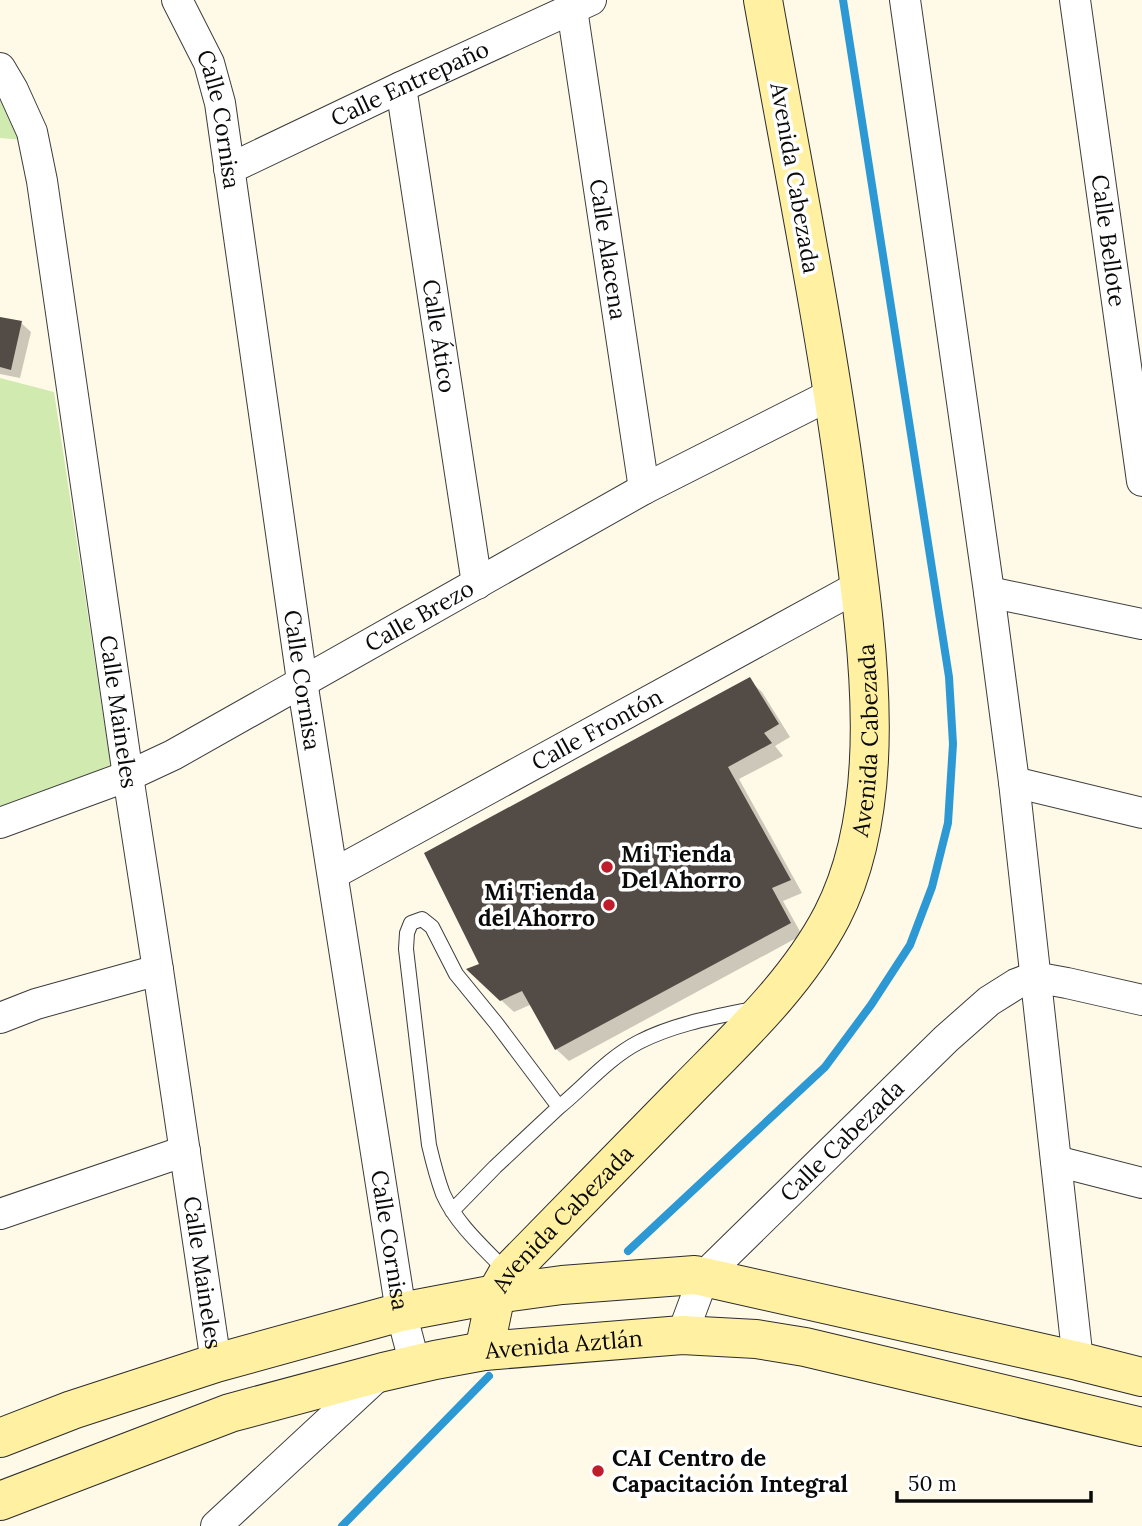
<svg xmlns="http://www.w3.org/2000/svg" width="1142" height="1526" font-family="Lora,serif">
  <rect width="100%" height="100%" fill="#fff9e7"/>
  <path fill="#d1eab0" d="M0 100 24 140 0 138Z
    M0 378 54 392 111 767 0 808Z"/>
  <path fill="#0003" d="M0 318 21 323 31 332 20 378 0 374Z
    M749 680 762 692 790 737 775 746 783 756 739 779 802 893 783 901 802 935 569 1061 556 1049 532 1004 514 1012 480 981 481 964Z"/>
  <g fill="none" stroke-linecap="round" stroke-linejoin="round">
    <path stroke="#2d99d4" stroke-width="8" d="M628 1251 825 1067 871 1005 910 945 932 887 948 823 953 744 949 677 843 0
      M342 1526 489 1376"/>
  </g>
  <path fill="#534b46" d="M0 317 22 321 11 370 0 367Z
    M750 677 779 724 764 733 772 743 728 767 791 880 772 888 791 923 555 1050 522 991 500 1001 466 969 479 964 424 853Z"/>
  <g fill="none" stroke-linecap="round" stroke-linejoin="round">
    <defs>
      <path id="lane" d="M452 1211 495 1167 559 1107
        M507 1272C484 1248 457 1225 443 1194 437 1178 433 1162 429 1145L406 949 407 933 411 923 422 919 432 927 456 974 496 1023 559 1107C585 1086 608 1058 639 1042 674 1024 714 1017 753 1009"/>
      <g id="street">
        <path id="s1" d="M177 0 209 63 220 103 302 681 401 1312 415 1365"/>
        <path d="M905 0 989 592 1014 782 1078 1361"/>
        <path id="s2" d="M1075 0 1142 481"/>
        <path id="s3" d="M572 9 644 489"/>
        <path id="s4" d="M0 68 13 90 32 132 42 181 128 776 158 970 216 1363"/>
        <path id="s5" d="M401 87 477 584"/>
        <path id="s6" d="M229 169 401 87 591 0"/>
        <path d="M989 592 1142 624"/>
        <path d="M1014 782 1142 813"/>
        <path id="s7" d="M0 823 128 776 173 755 644 489 834 393"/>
        <path id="s8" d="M333 874 859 586"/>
        <path d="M0 1018 36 1004 158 970"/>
        <path d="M1056 1161 1142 1183"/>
        <path d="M0 1214 185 1151"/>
        <path id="s9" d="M682 1335 704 1276 946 1039 989 1001 1016 984 1034 977 1067 983 1142 1000"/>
        <path d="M216 1526 382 1372"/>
      </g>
      <g id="secondary">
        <path id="s10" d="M484 1351 496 1294 508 1273C568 1212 627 1151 687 1090 739 1037 797 983 832 916 895 794 864 621 847 490 825 326 792 163 763 0"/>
        <path d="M0 1438 72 1410 216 1363 401 1312 496 1294 562 1285 695 1275 1078 1361 1142 1377"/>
        <path id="s11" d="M0 1501 230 1413 383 1372 435 1360 484 1351 682 1335 756 1339 805 1347 1142 1427"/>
      </g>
    </defs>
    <use href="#lane" stroke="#3d3d3d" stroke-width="16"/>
    <use href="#street" stroke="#3d3d3d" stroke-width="32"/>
    <use href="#secondary" stroke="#2c2c2c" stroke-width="40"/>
    <use href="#lane" stroke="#fff" stroke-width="14"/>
    <use href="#street" stroke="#fff" stroke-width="30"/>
    <use href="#secondary" stroke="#fff0a2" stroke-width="38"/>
  </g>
  <g fill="#c01d2c" stroke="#fff" stroke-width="2.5">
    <circle cx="607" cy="867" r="7"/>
    <circle cx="609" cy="905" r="7"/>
    <circle cx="598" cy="1471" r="7"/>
  </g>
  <g text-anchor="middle" stroke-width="7" stroke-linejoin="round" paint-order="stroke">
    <g font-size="23" fill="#0a0a0a" stroke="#fff">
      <text dy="8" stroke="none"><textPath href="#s6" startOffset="200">Calle Entrepaño</textPath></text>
      <text dy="8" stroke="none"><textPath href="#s1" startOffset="128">Calle Cornisa</textPath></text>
      <text transform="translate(795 178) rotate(80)" y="8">Avenida Cabezada</text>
      <text dy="8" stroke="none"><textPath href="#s2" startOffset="243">Calle Bellote</textPath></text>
      <text dy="8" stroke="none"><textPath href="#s3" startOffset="243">Calle Alacena</textPath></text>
      <text dy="8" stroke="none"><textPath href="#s5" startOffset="252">Calle Ático</textPath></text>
      <text dy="8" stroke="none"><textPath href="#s7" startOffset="469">Calle Brezo</textPath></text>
      <text dy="8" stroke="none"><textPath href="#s1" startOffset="695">Calle Cornisa</textPath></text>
      <text dy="8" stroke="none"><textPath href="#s4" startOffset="658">Calle Maineles</textPath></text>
      <text dy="8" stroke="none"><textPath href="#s8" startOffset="301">Calle Frontón</textPath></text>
      <text dy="8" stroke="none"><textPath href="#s10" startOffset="747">Avenida Cabezada</textPath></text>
      <text dy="8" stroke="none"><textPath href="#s9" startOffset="256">Calle Cabezada</textPath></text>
      <text dy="8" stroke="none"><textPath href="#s10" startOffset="159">Avenida Cabezada</textPath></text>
      <text dy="8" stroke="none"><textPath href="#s1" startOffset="1262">Calle Cornisa</textPath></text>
      <text dy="8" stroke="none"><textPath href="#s4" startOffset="1225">Calle Maineles</textPath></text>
      <text dy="8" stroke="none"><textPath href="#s11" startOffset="588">Avenida Aztlán</textPath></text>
    </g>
    <g font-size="23" font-weight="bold" fill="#0a0a0a" stroke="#fff" text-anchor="start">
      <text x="621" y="862">Mi Tienda<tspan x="621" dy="26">Del Ahorro</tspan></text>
      <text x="595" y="900" text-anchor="end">Mi Tienda<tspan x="595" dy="26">del Ahorro</tspan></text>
      <text x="612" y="1466">CAI Centro de<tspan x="612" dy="26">Capacitación Integral</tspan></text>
    </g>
  </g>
  <path d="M897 1491v10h194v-10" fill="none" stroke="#0a0a0a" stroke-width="3.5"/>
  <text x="908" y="1491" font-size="21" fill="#0a0a0a" stroke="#ffffff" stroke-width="5" paint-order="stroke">50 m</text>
</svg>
